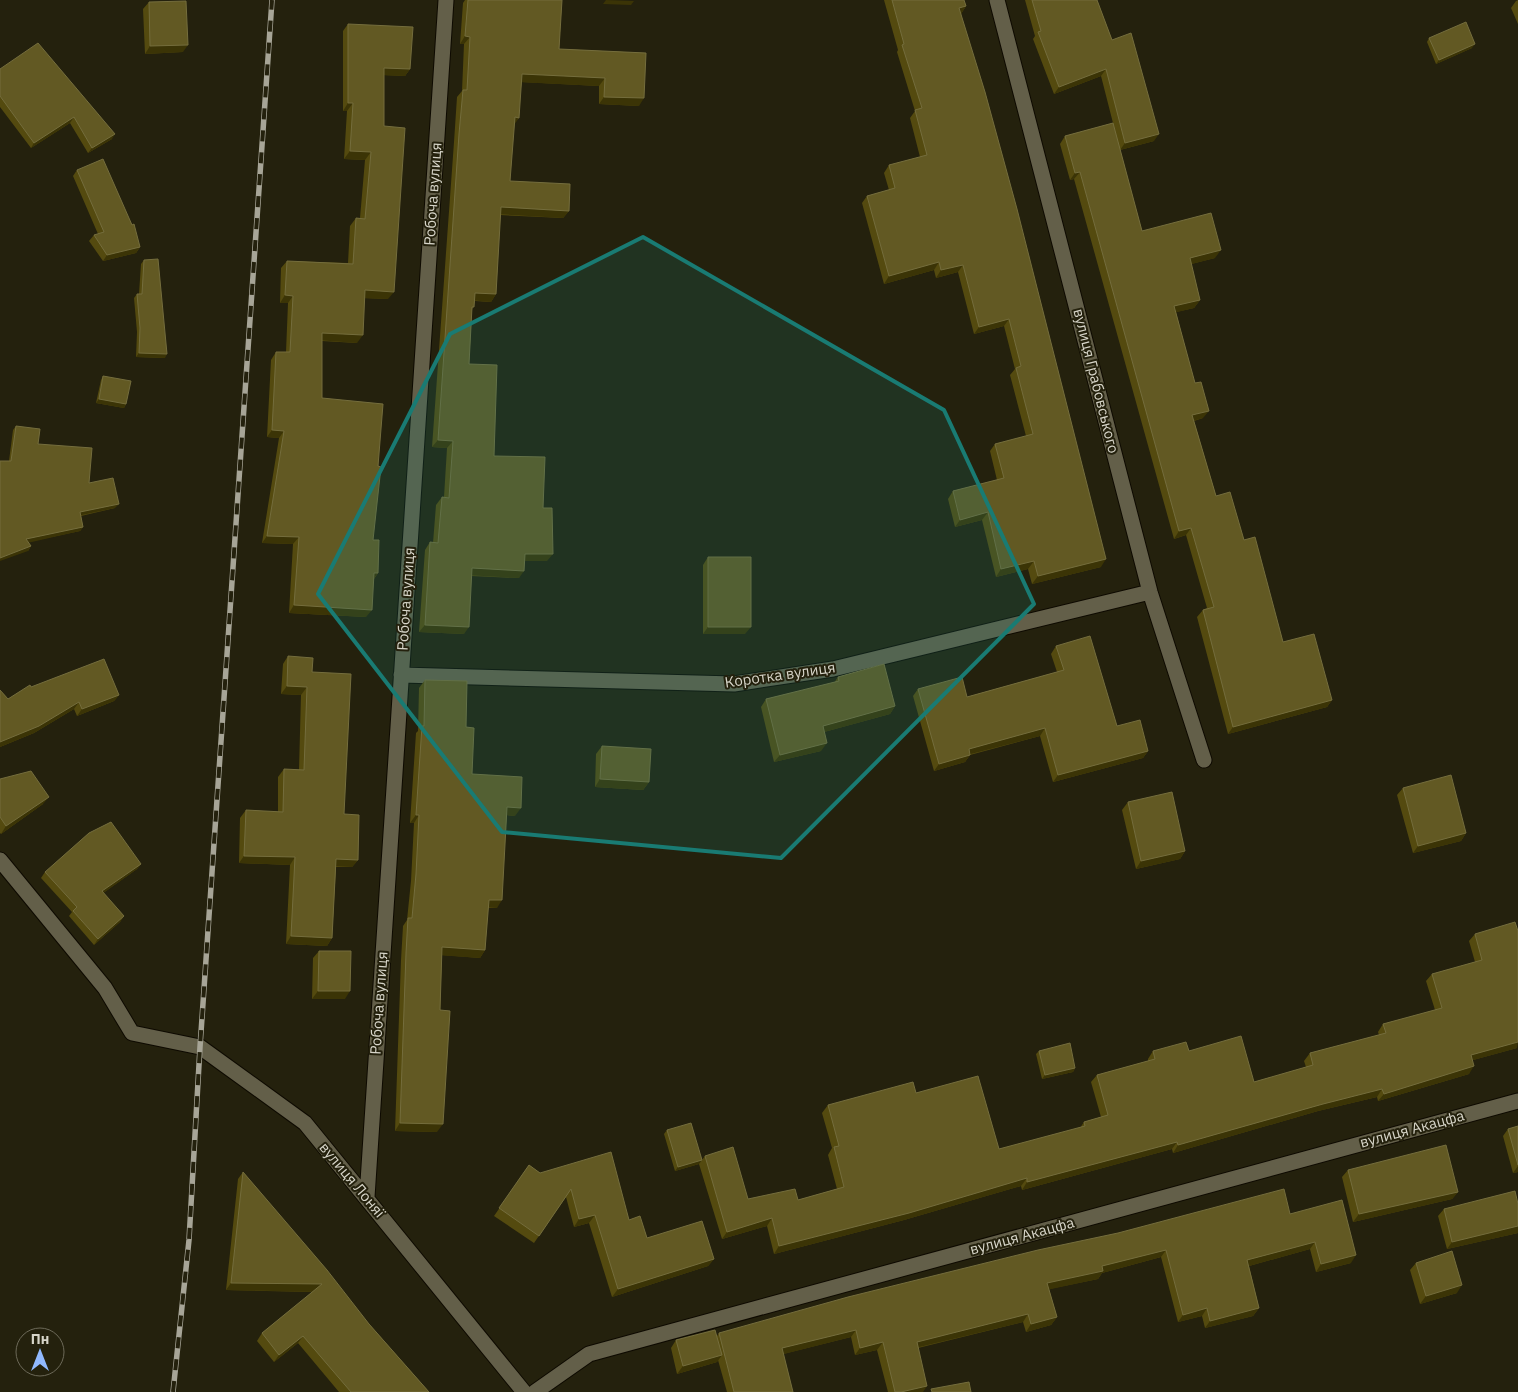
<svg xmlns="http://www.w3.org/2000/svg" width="1518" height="1392" font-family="'IBM Plex Sans',sans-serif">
  <rect width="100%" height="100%" fill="#24210d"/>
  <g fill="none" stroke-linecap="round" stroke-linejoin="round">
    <defs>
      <path id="minor" d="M997 0 1150 592 1204 760
        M401 675 734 684 833 669 1150 592
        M0 860 105 988 132 1033 200 1047 305 1123 524 1392
        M367 1197 446 0
        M535 1392 589 1354 1518 1101"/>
    </defs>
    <use href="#minor" stroke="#0e0a00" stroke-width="17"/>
    <use href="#minor" stroke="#635f49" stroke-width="15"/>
    <defs>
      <path id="rail" d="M173 1392 189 1240 200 1047 272 0"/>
    </defs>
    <use href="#rail" stroke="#a7a597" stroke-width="5.5"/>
    <use href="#rail" stroke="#24210d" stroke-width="4" stroke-dasharray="11" stroke-linecap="butt"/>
  </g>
  <path fill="#544a0f" d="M465 0H562L559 49 646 53 639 106 599 104V86L522 82 514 125 510 181 569 211 563 218 500 215 496 294 491 302 475 301 472 310 469 364 494 456 543 508 547 561H524L519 578 471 576 464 634 419 632 425 550 430 542 433 543 436 505 442 497H444L447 448 432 447 454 142 457 97 462 91 464 44H460L463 3Z
    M884 0H964L966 6 961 14 1101 567 1032 584 1028 569 996 577 982 520 955 527 948 499 953 491 997 480 990 451 995 444 1026 436 1010 375 1015 369 1004 326 974 334 958 272 936 278 934 270 884 284 862 203 867 196 889 190 884 173 889 165 920 157 910 118 915 111 897 52 898 50Z
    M1025 0H1097L1112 40 1154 141 1120 150 1142 231 1215 258 1191 264 1200 300 1194 308 1176 312 1203 418 1194 421 1216 496 1244 540 1283 642 1332 700 1327 707 1228 734 1197 617 1203 610 1207 608 1186 535 1174 539 1074 179 1070 180 1060 144 1065 136 1113 123 1101 76 1054 94 1033 39 1035 36Z
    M1518 0V24L1511 8 1516 1Z
    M149 2 183 52 145 54 143 9Z
    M348 24 410 69 405 76 384 75V126L388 299 364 298 357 343 322 341V398L373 540 378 573 374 579 366 617 289 613 293 544 262 543 279 438 267 437 271 360 276 352H286L288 303H280L281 268 287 261 348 263 350 226 356 218H360L365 160 344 159 347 111H343V31Z
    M1429 38 1472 48 1436 64 1427 42Z
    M0 69 112 139 88 153 70 123 31 148 0 107Z
    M77 170 140 247 136 253 103 261 89 241 94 235 98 234 73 176Z
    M144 260 165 358 136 357 137 332 134 298 137 294H139L141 264Z
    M103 376 126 404 124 408 96 403 101 380Z
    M16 426 38 444 89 483 115 508 81 516 83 527 80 531 28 542 31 546 28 551 9 461 13 430Z
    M708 557 745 634H703V565Z
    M1056 646 1117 726 1148 751 1143 758 1053 782 1040 736 970 755 965 762 934 771 913 696 918 689 967 697 1057 672 1051 654Z
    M288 656 312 672 344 814 358 860 352 867H336L332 938 327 946 286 944 290 865 239 863 240 818 246 810 278 812V777L284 769 299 770 301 695 281 694 283 664Z
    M838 677 895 706 890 714 824 732 821 751 774 762 761 707 766 699 834 683Z
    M425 680 466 727 472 774 515 816 507 815 497 908H488L485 950 480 958 442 955 440 1010 437 1132 395 1131 401 960 403 926 407 920 411 881 414 823H410L416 733 418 731 419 688Z
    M31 687 119 695 114 701 77 716 74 709 34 733 0 747V690L8 699Z
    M602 746 649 782 643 790 595 787 596 754Z
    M0 779 43 804 1 834 0 833Z
    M1403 788 1466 833 1461 841 1413 853 1397 795Z
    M1128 802 1185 851 1180 859 1136 869 1122 810Z
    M141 864 137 869 103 893 124 916 120 922 94 945 69 916 72 912 41 878 45 872Z
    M1475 934 1517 1048 1473 1060 1469 1074 1378 1101 1377 1097 1318 1111 1173 1153 1172 1149 1022 1190 1021 1186 904 1220 774 1254 767 1226 722 1239 699 1164 675 1171 664 1134 667 1130 702 1160 705 1156 748 1199 798 1200 837 1189 828 1155 832 1148 822 1113 828 1105 916 1093 999 1149 1080 1128 1084 1122 1101 1117 1091 1082 1097 1075 1148 1061V1059L1153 1051H1189L1254 1082 1306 1067 1304 1061 1310 1053 1379 1035 1378 1032 1383 1024 1435 1010 1426 981 1432 974 1475 962 1469 941Z
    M319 951 345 999H312L313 958Z
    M1039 1051 1075 1068 1073 1072 1042 1079 1036 1054Z
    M1518 1126V1172L1513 1173 1503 1136 1508 1129Z
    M529 1165 540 1173 629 1220 647 1238 714 1259 708 1266 612 1297 589 1223 574 1227 566 1197 534 1243 494 1216Z
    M1348 1170 1458 1192 1452 1199 1353 1222 1342 1177Z
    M243 1172 369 1324 429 1392H339L298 1343 274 1362 257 1341 262 1333 313 1292 226 1290 238 1179Z
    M1444 1209 1518 1233 1447 1249 1438 1216Z
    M1290 1214 1351 1263 1316 1272 1310 1249 1249 1266 1259 1308 1253 1316 1205 1328 1202 1316 1178 1322 1161 1257 1102 1273 1098 1279 1049 1289 1057 1317 1051 1325 1026 1332 1023 1322 918 1348 923 1392H888L877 1350 855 1355 851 1337 783 1354 793 1392H727L718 1360 717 1362 677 1374 671 1348 676 1340 717 1336 719 1333Z
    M1416 1263 1457 1293 1420 1304 1410 1270Z"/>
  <path fill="#3b3406" d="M606 0 634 1 631 5 603 4Z
    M966 6 961 14 959 8Z
    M465 36 470 37 464 44H460Z
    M1475 44 1472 48 1436 64 1439 60Z
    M188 45 183 52 145 54 150 46Z
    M384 68 410 69 405 76 379 75Z
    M1106 69 1101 76 1054 94 1059 87Z
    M522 74 605 78 599 86 517 82Z
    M604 97 644 98 639 106 599 104Z
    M348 103H353L347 111H343Z
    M74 117 70 123 31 148 34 143Z
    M515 117 519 118 514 125Z
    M115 134 112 139 88 153 92 148Z
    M1159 134 1154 141 1120 150 1125 143Z
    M350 151 371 152 365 160 344 159Z
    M1080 172 1074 179 1070 180 1075 173Z
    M501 207 569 211 563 218 496 214Z
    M140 247 136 253 103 261 107 255Z
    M1221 250 1215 258 1184 266 1190 258Z
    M939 262 934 270 884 284 889 276Z
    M963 265 958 272 936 278 941 270Z
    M365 290 394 292 388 299 360 298Z
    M475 293 496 294 491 302 470 300Z
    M285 295 293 296 288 303H280Z
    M1200 300 1194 308 1169 314 1174 306Z
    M1009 319 1004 326 974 334 979 327Z
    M322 333 363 335 357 343 317 340Z
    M139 353 167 354 165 358 136 357Z
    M99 399 126 404 124 408 96 403Z
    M1209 411 1203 418 1186 423 1192 415Z
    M272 430 284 431 279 438 267 437Z
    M438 440 453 441 447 448 432 447Z
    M119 504 115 508 77 516 80 512Z
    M988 512 982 520 955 527 960 520Z
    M83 527 80 531 23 544 26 539Z
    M1191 528 1186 535 1174 539 1179 531Z
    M267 536 299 537 293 544 262 543Z
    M31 546 28 551 0 561V558Z
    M525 554H553L547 561H520Z
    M1106 559 1101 567 1032 584 1038 576Z
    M1034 561 1028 569 996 577 1001 569Z
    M472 568 524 571 519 578 466 575Z
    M374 573H378L373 580Z
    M294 605 372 610 366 617 289 613Z
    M425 625 469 627 464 634 419 632Z
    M708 627H751L745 634H703Z
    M287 686 307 687 301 695 281 694Z
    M119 695 114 701 77 716 82 709Z
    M1332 700 1327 707 1228 734 1233 727Z
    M79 702 74 709 34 733 0 747V742Z
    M895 706 890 714 817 734 823 726Z
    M1045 728 1040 736 963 756 969 749Z
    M827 743 821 751 774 762 780 755Z
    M1148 751 1143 758 1053 782 1058 775Z
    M970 755 965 762 934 771 939 764Z
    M600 779 649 782 643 790 595 787Z
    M49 797 43 804 1 834 6 826Z
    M507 807 521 808 515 816 502 815Z
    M416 815H419L414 823H410Z
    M1466 833 1461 841 1413 853 1418 846Z
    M1185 851 1180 859 1136 869 1141 861Z
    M244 856 295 857 290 865 239 863Z
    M336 859 358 860 352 867 331 866Z
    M141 864 137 869 98 897 102 891Z
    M489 900H502L497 908 483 907Z
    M124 916 120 922 94 945 98 939Z
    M291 936 332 938 327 946 286 944Z
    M442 947 485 950 480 958 437 955Z
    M318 991H350L345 999H312Z
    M1518 1042 1517 1048 1466 1062 1471 1055Z
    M1474 1066 1469 1074 1378 1101 1384 1094Z
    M1075 1068 1073 1072 1042 1079 1045 1075Z
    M1382 1089 1377 1097 1318 1111 1173 1153 1178 1145 1323 1104Z
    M400 1123 443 1124 437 1132 395 1131Z
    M1177 1142 1172 1149 1022 1190 1027 1182Z
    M702 1160 699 1164 675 1171 678 1167Z
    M1518 1166V1172L1513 1173Z
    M1027 1178 1021 1186 904 1220 774 1254 779 1246Z
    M1458 1192 1452 1199 1353 1222 1359 1214Z
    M595 1215 589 1223 574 1227 579 1219Z
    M772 1218 767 1226 722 1239 727 1232Z
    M1518 1226V1233L1447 1249 1452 1242Z
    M1315 1242 1310 1249 1242 1268 1247 1260Z
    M1166 1250 1161 1257 1102 1273 1098 1279 1042 1291 1047 1283 1102 1266Z
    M1356 1255 1351 1263 1316 1272 1321 1264Z
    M714 1259 708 1266 612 1297 618 1289Z
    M231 1283 322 1284 317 1292 226 1290Z
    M1462 1285 1457 1293 1420 1304 1426 1296Z
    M1207 1308 1202 1316 1178 1322 1183 1315Z
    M1259 1308 1253 1316 1205 1328 1210 1321Z
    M1028 1314 1023 1322 911 1349 917 1342Z
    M1057 1317 1051 1325 1026 1332 1031 1324Z
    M856 1330 851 1337 776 1356 782 1348Z
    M303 1336 298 1343 274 1362 279 1355Z
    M883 1342 877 1350 855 1355 860 1348Z
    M722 1355 717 1362 677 1374 683 1366Z
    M927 1386 923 1392H901Z"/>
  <path fill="#625923" stroke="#746d3d" d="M468 0H562L559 49 646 53 644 98 604 97 605 78 522 74 519 118 515 117 510 181 570 184 569 211 501 207 496 294 475 293 474 307H472L469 364 497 365 494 456 545 457 543 508H552L553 554H525L524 571 472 568 469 627 425 625 430 542 438 543 442 497 449 498 453 441 438 440 459 134 463 90H467L470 37 465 36Z
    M892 0H964L966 6 959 8 985 92 1017 209 1106 559 1038 576 1034 561 1001 569 988 512 960 520 953 491 1004 478 995 444 1033 434 1016 368 1021 366 1009 319 979 327 963 265 941 270 939 262 889 276 867 196 895 188 889 165 927 155 915 110 922 108 902 45 904 44Z
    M1032 0H1097L1112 40 1131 33 1159 134 1125 143 1106 69 1059 87 1038 32 1041 31Z
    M186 1 188 45 150 46 149 2Z
    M1466 22 1475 44 1439 60 1429 38Z
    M348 24 413 27 410 69 384 68V126L405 128 394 292 365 290 363 335 322 333V398L383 404 378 466 381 467 373 540H379L378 573H374L372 610 294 605 299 537 267 536 284 431 272 430 276 352H290L293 296 285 295 287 261 353 264 356 218 365 219 371 152 350 151 353 103H348Z
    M38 43 115 134 92 148 74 117 34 143 0 96V69Z
    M1113 123 1142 231 1211 213 1221 250 1190 258 1200 300 1174 306 1195 383 1201 382 1209 411 1192 415 1216 496 1230 492 1244 540 1255 537 1283 642 1314 634 1332 700 1233 727 1203 610 1214 607 1191 528 1179 531 1080 172 1075 173 1065 136Z
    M103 159 132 225 134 224 140 247 107 255 94 235 104 232 77 170Z
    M158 259 167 354 139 353 140 328 137 294H142L144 260Z
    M103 376 131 381 126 404 99 399Z
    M16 426 40 429 38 444 92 448 89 483 113 478 119 504 80 512 83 527 26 539 31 546 0 558V461H11Z
    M708 557H751V627H708Z
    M1090 636 1117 726 1140 720 1148 751 1058 775 1045 728 969 749 970 755 939 764 918 689 962 677 967 697 1064 670 1056 646Z
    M288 656 313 658 312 672 351 674 344 814 359 815 358 860 336 859 332 938 291 936 295 857 244 856 246 810 283 812 284 769 304 770 307 687 287 686Z
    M104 659 119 695 82 709 79 702 39 726 0 742V690L8 699 30 685 31 687Z
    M884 664 895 706 823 726 827 743 780 755 766 699 839 681 838 677Z
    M425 680 467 681 466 727 474 728 472 774 522 777 521 808 507 807 502 900H489L485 950 442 947 440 1010 450 1011 443 1124 400 1123 406 953 408 918H412L416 874 419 815H416L422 726H424Z
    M602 746 651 749 649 782 600 779Z
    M31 771 49 797 6 826 0 817V779Z
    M1451 775 1466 833 1418 846 1403 788Z
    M1172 792 1185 851 1141 861 1128 802Z
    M111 822 141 864 102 891 124 916 98 939 73 911 77 907 45 872 89 833Z
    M1515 922 1518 931V1042L1471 1055 1474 1066 1384 1094 1382 1089 1323 1104 1178 1145 1177 1142 1027 1182V1178L909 1213 779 1246 772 1218 727 1232 705 1156 733 1147 748 1199 795 1189 798 1200 844 1187 834 1147 839 1146 828 1105 913 1082 916 1093 978 1076 999 1149 1085 1126 1084 1122 1108 1115 1097 1075 1155 1059 1153 1051 1186 1042 1189 1051 1241 1036 1254 1082 1313 1065 1310 1053 1386 1033 1383 1024 1442 1008 1432 974 1482 960 1475 934Z
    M319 951H351L350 991H318Z
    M1070 1043 1075 1068 1045 1075 1039 1051Z
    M691 1123 702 1160 678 1167 667 1130Z
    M1518 1126V1165L1508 1129Z
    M1446 1145 1458 1192 1359 1214 1348 1170Z
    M611 1152 629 1220 640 1216 647 1238 702 1221 714 1259 618 1289 595 1215 579 1219 571 1189 539 1236 499 1208 529 1165 540 1173Z
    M243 1172 327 1270 369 1324 429 1392H351L303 1336 279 1355 262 1333 322 1284 231 1283Z
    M1284 1189 1290 1214 1342 1200 1356 1255 1321 1264 1315 1242 1247 1260 1259 1308 1210 1321 1207 1308 1183 1315 1166 1250 1102 1266 1103 1271 1047 1283 1057 1317 1031 1324 1028 1314 917 1342 927 1386 901 1392H895L883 1342 860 1348 856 1330 782 1348 793 1392H734L719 1333 848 1297 1038 1250 1118 1233Z
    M1515 1191 1518 1204V1226L1452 1242 1444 1209Z
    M1452 1251 1462 1285 1426 1296 1416 1263Z
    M715 1330 722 1355 683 1366 676 1340Z
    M969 1382 971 1392H932L931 1389Z"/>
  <path fill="#197b73" fill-opacity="0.2" stroke="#197b73" stroke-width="4" stroke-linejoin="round" d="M643 237 944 410 1034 604 781 858 502 832 318 594 450 334Z"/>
  <g text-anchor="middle" stroke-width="4" stroke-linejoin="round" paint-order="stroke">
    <g font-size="15" fill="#d7d5c9" stroke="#24210d">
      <text transform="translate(433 194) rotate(-86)" y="5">Робоча вулиця</text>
      <text transform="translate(1096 381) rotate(76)" y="5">вулиця Грабовського</text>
      <text transform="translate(406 599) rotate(-86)" y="5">Робоча вулиця</text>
      <text transform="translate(780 675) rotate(-8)" y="5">Коротка вулиця</text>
      <text transform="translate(379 1003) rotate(-86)" y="5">Робоча вулиця</text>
      <text transform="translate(1412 1129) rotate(-15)" y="5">вулиця Акацфа</text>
      <text transform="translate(352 1180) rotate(50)" y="5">вулиця Лоняї</text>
      <text transform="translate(1022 1236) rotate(-15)" y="5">вулиця Акацфа</text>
    </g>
  </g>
  <g transform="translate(40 1352)"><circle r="24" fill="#24210d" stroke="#6c6958"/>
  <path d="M0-4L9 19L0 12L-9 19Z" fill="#90b8fd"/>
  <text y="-8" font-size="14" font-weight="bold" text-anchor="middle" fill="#d7d5c9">Пн</text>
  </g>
</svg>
